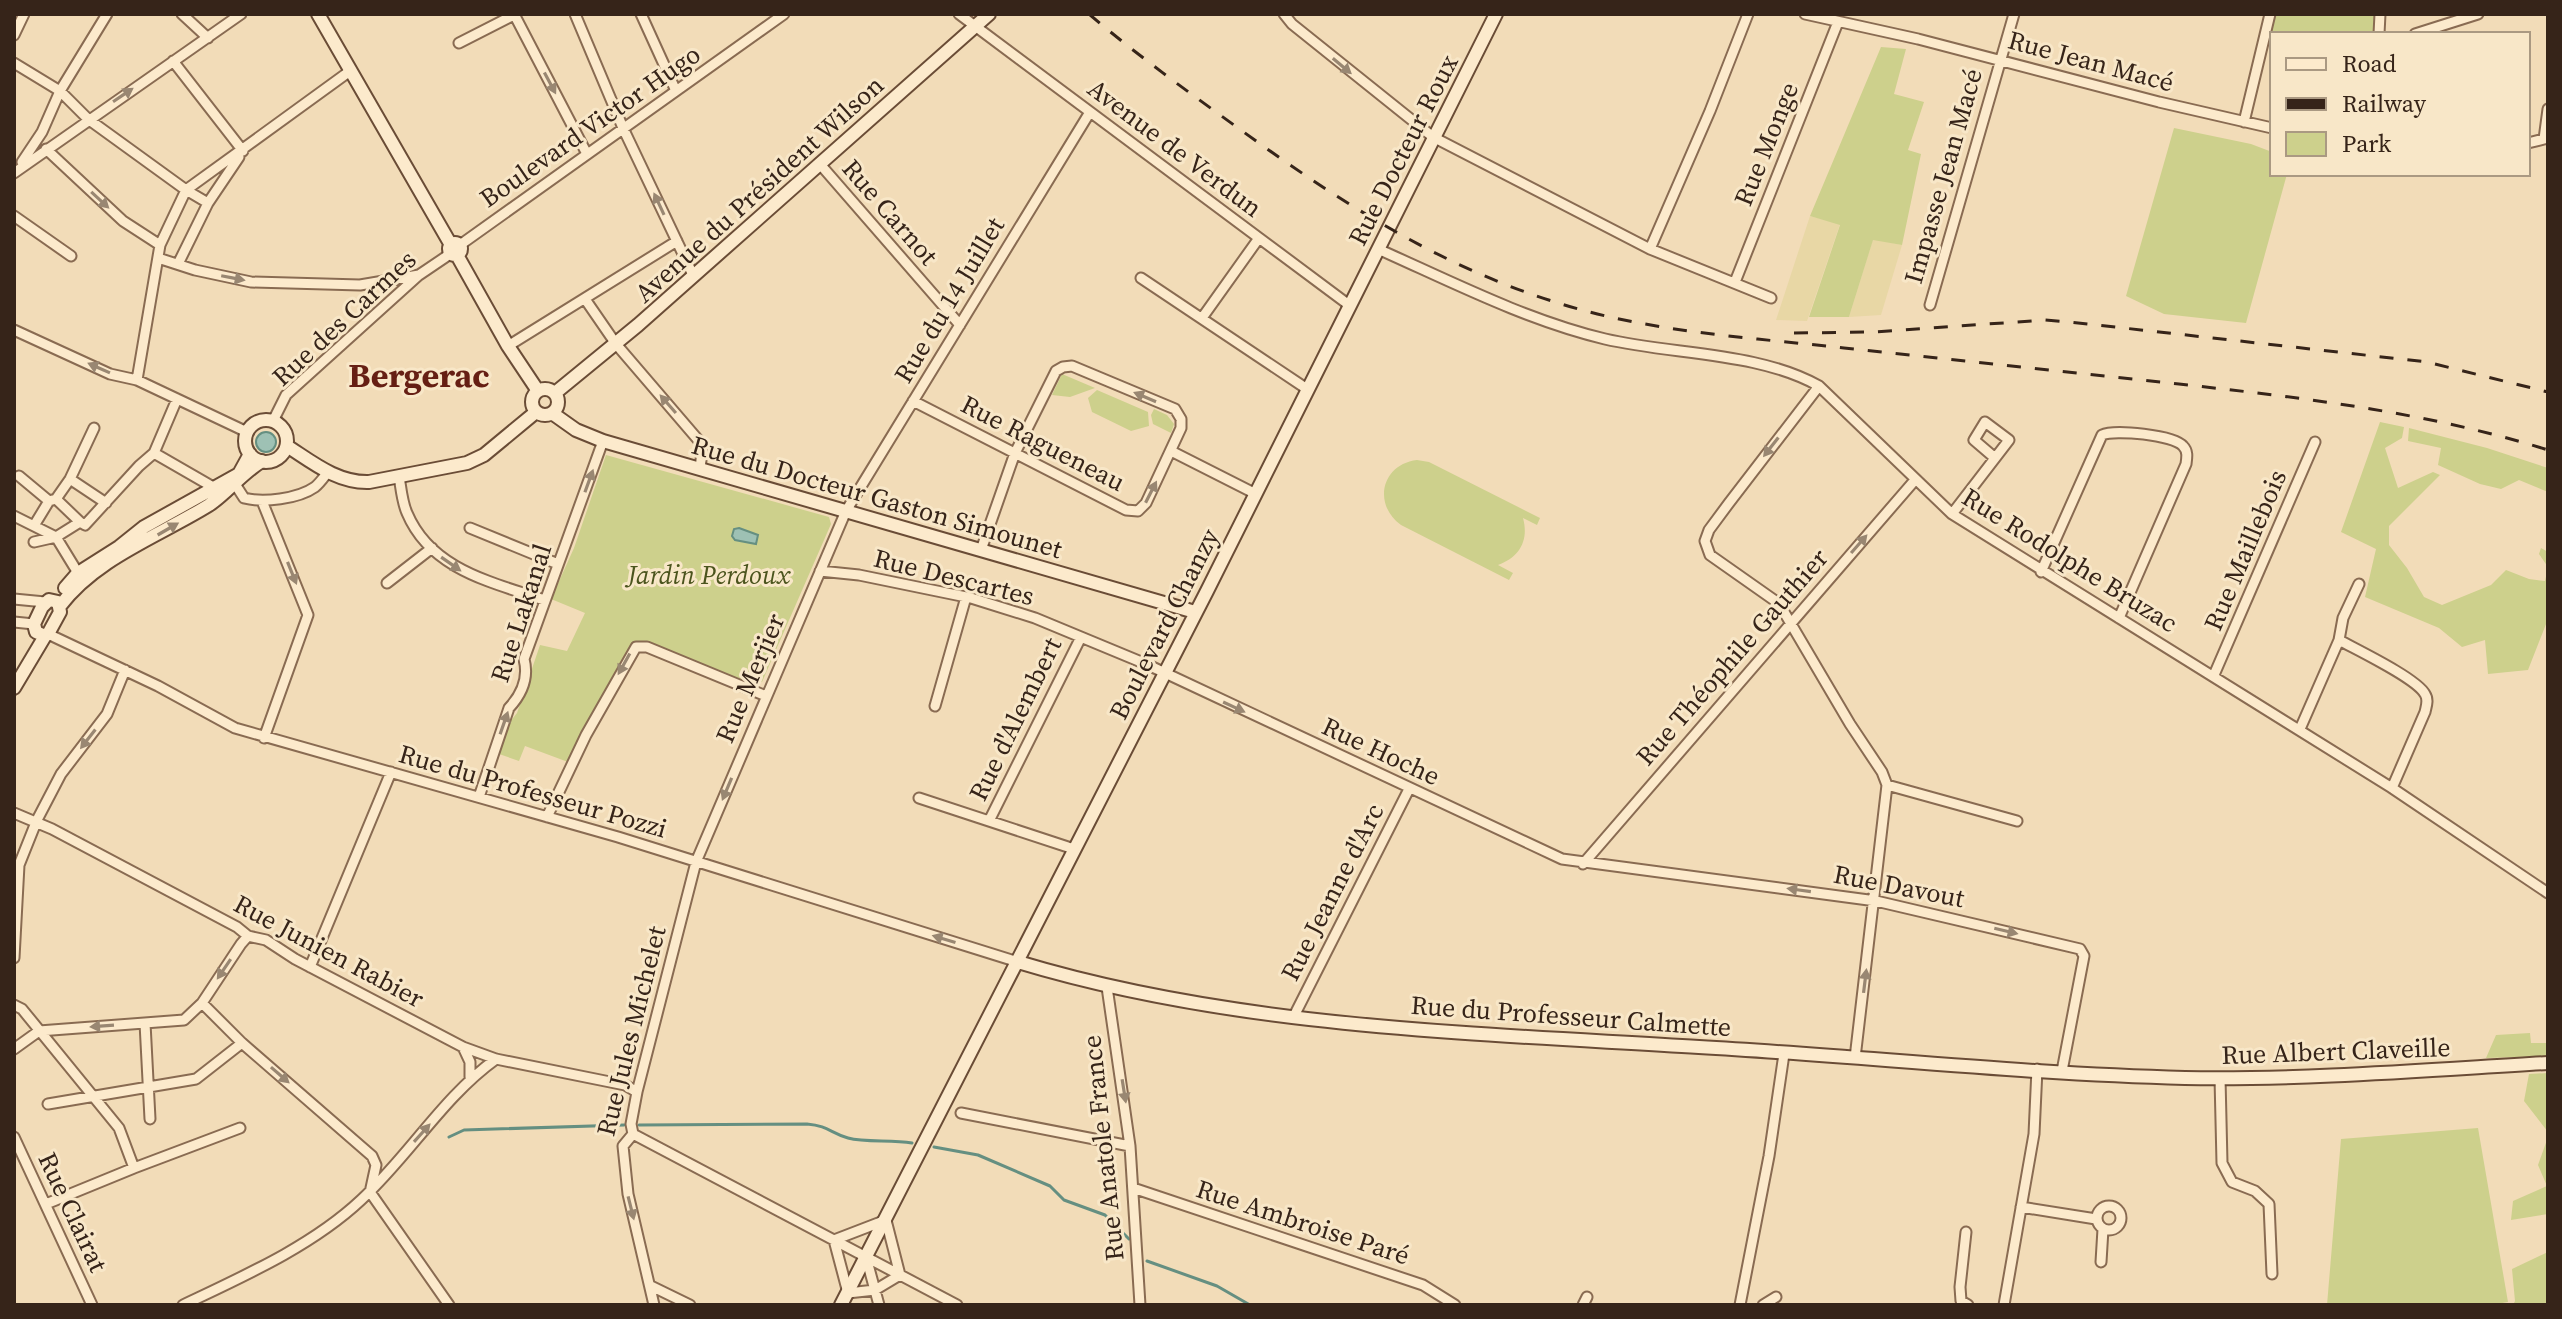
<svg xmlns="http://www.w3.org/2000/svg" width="2562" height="1319" font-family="'Source Serif 4',serif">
  <rect width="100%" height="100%" fill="#f2dcb8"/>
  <path fill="#e8d7a5" d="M1810 216 1840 224 1807 321 1776 320Z
    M1873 239 1902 245 1881 315 1849 317Z"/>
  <path fill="#cdd08c" d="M2276 14H2375L2373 34H2272V42L2270 39Z
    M1881 47 1906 49 1894 94 1924 102 1908 150 1921 154 1902 245 1873 240 1849 317H1809L1840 225 1810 216Z
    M2174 128 2251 144 2272 152V174H2287L2246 323 2164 314 2126 296Z
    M1062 374 1095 388 1070 397 1052 395Z
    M1097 390 1148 412 1149 426 1131 431 1092 412 1088 398Z
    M1154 409 1167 415 1174 424 1171 433 1153 424 1151 415Z
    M2380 422 2404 427 2402 438 2385 448 2398 488 2433 472 2440 475 2389 526V545L2407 568 2424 597 2442 605 2491 585 2506 570 2529 579 2545 581 2548 567 2539 554 2541 548 2548 552V619L2528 670 2488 674 2485 640 2462 647 2439 628 2365 597 2376 549 2341 532Z
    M2409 428 2487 448 2548 468V492L2519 480 2501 489 2480 484 2438 465 2441 448 2408 441Z
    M606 455 829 517 831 524 762 682 747 684 641 641 632 643 568 762 525 746 519 761 499 754 509 723 517 713 540 645 567 651 585 613 551 599 574 548Z
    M1417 460 1429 462 1540 518 1537 525 1523 518C1529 540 1520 557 1498 565L1513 573 1509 580 1401 525C1372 504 1382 464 1417 460Z
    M2530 1033 2531 1043H2548V1056L2486 1058 2496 1035Z
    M2548 1073V1132L2524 1101 2529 1074Z
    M2478 1128 2508 1302 2491 1305H2327L2341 1139Z
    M2548 1137V1214L2511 1220 2513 1201 2547 1186 2538 1165Z
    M2548 1252V1305H2513L2515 1301 2512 1269Z"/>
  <path fill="#9ec1b4" stroke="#658f81" stroke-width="2" d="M256 442a10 10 0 1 1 20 0a10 10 0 1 1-20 0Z
    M739 528 758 535 756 544 735 540 732 536 734 529Z"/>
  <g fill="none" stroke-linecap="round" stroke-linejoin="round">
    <path stroke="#658f81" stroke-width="3" d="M639 1125 807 1124C829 1126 830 1133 848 1138 866 1143 892 1139 912 1143
      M449 1137 464 1130 624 1125
      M934 1147 978 1155 1050 1186 1064 1200 1105 1215 1129 1239
      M1147 1261 1217 1286 1250 1305
      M2547 1305H2548"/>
    <defs>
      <path id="street" d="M182 14 208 38
        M514 14 587 154
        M575 14 623 128 693 275
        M641 14 676 91
        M959 14 1349 305
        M1284 14 1292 24 1433 137 1650 249 1771 298
        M1805 14 1918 39 2159 102 2272 128
        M2379 34 2380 14
        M2415 34 2478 14
        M14 35 24 14
        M459 43 514 15
        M173 61 243 151
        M14 63 60 91 88 119 186 190 350 71
        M2244 122 2270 14
        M2544 139 2548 109
        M2528 143 2548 138
        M46 149 123 221 160 245
        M22 162 42 132 60 91 107 14
        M819 163 960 325
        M14 173 241 14
        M14 216 71 256
        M460 245 784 14
        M1378 249C1452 282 1526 320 1605 339 1674 355 1759 352 1819 386L1952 514 2392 788 2548 893
        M1650 249 1710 111 1748 14
        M158 258 195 270 251 282 360 285 419 275
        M178 264 208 203 239 157
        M1141 278 1307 389
        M1735 282 1838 22
        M585 299 616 344 700 442 702 451 700 469
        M1930 305 2014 14
        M1202 318 1259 238
        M14 330 110 374 137 380 247 432
        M508 346 677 241
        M137 380 160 245 186 190 208 203
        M1819 386 1729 503 1709 530 1705 541 1710 555 1774 600 1784 612 1850 724 1882 772 1887 785 1855 1058
        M913 401 1126 510 1138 511 1146 503 1181 428V419L1175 409 1072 366 1063 367 1056 371 1015 453 981 550
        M273 421 286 395 419 275 450 254
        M1171 451 1254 493
        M154 453 213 487
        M19 476 49 501 56 499 80 522
        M399 476C401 488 402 502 407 513 431 570 492 582 544 600
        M70 479 106 503
        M235 484 244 498C263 503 298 499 315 487 320 483 324 477 328 472
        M56 499 70 479 94 428
        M262 501 308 615 264 738
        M1952 514 2009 440 1985 422 1974 440 1995 458
        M14 516 56 537 78 573
        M35 524 49 501
        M470 528 558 564
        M34 542 56 537 80 522 85 525 139 466 154 453 177 399
        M820 571 859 575 971 598 1035 618 1146 664 1562 859 1876 901 2080 949 2084 956 2062 1071
        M2041 572 2102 435C2114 429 2174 435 2183 446 2188 451 2187 457 2186 464L2119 618
        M387 583 432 548
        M14 599 45 602
        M14 622 34 624
        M48 634 158 686 235 728 618 837 1018 962
        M2339 640C2357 650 2416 678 2425 694 2429 700 2426 707 2425 712L2392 788
        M2214 675 2315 442
        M935 706 966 597
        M2300 729 2339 640 2343 618 2359 584
        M1887 785 2017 821
        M479 797 509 708C522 694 529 678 524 659L603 441
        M919 798 1074 849
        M14 813 52 829 237 927 248 936 266 940 295 959 463 1047 496 1059 625 1085 637 1092
        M547 817 586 735 636 647H647L766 696
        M989 821 1081 637
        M1583 864 1915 480
        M14 958 19 865 37 820 61 774 107 714 125 670
        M310 967 391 772
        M1107 987 1130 1146 1140 1305
        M202 1003 242 1043 372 1156 376 1165 371 1188
        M14 1005 22 1009 119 1128 134 1168 46 1204
        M1294 1016 1409 789
        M145 1023 150 1119
        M463 1047 470 1062V1077
        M14 1049 39 1031 184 1020 202 1003 241 944 248 936
        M2220 1078 2222 1163 2232 1182 2255 1191 2269 1204 2272 1274
        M48 1104 196 1079 242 1043
        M961 1113 1130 1146
        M633 1134 957 1305
        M14 1137 92 1305
        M134 1168 240 1128
        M1133 1188 1423 1285 1455 1305
        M370 1192 449 1305
        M2097 1218a12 12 0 1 1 24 0a12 12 0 1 1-24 0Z
        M2021 1207 2096 1219
        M886 1220 900 1275 875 1290 848 1293 834 1240Z
        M1966 1232 1960 1287 1961 1301 1968 1305
        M866 1257 879 1305
        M2101 1262 2103 1229
        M651 1286 690 1305
        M183 1305C244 1276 312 1246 361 1200 409 1156 443 1097 496 1059
        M654 1305 628 1194 623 1146 633 1134 631 1124 637 1092 696 862 846 511 1090 112
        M1583 1305 1587 1297
        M1740 1305 1769 1156 1784 1054
        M1763 1305 1776 1297
        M2004 1305 2034 1134 2037 1069"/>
      <path id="secondary" d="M318 14 451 245
        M449 249a6 6 0 1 1 12 0a6 6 0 1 1-12 0Z
        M457 255 508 346 538 391
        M532 402a13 13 0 1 1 26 0a13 13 0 1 1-26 0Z
        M555 393 638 325 989 14
        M552 413 576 430 603 441 1195 612
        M245 441a21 21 0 1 1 42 0a21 21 0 1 1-42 0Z
        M287 446C312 462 337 483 369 482L467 463 484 455 536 412
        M65 588 78 573 119 547 144 527 239 474 250 454
        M49 600 58 602 60 612 48 634 45 636 36 632 34 624 42 607Z
        M60 606C96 558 159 536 209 505 228 492 242 473 262 461
        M14 688 45 636
        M1018 962C1236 1028 1473 1033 1699 1047 1861 1056 2023 1074 2185 1078 2306 1080 2428 1070 2548 1063
        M841 1305 1207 591 1496 14"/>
    </defs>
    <use href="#street" stroke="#896b52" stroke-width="13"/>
    <use href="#secondary" stroke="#6a4c36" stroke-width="16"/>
    <use href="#street" stroke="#fceacc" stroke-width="9"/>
    <use href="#secondary" stroke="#fceacc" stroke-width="12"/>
    <path stroke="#362419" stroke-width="3" stroke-dasharray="14 14" stroke-linecap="butt" d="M1089 14C1137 55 1187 91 1238 128 1336 199 1435 264 1552 301 1646 332 1746 337 1844 348 1956 360 2068 372 2179 384 2304 398 2427 412 2548 450
      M1794 333 1873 332 2045 320 2070 322 2427 362 2548 392"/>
  </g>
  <defs><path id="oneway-solid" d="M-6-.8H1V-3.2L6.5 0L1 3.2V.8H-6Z" transform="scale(2)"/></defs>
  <g fill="#998772">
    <use href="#oneway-solid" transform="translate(1342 66) rotate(40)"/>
    <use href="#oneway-solid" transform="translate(550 83) rotate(62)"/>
    <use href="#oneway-solid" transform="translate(123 95) rotate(-34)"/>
    <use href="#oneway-solid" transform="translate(100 200) rotate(43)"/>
    <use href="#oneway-solid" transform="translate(659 204) rotate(-115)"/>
    <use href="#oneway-solid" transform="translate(233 278) rotate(11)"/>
    <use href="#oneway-solid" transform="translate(99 368) rotate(-156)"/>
    <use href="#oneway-solid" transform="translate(1145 397) rotate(-157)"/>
    <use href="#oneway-solid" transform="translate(668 404) rotate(-131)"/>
    <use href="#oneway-solid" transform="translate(1771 447) rotate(128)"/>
    <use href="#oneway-solid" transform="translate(589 481) rotate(-70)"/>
    <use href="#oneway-solid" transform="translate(1151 492) rotate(-63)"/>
    <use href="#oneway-solid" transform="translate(168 529) rotate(-30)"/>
    <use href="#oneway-solid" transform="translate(1859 544) rotate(-49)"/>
    <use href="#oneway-solid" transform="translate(451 564) rotate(35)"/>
    <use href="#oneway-solid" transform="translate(292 573) rotate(68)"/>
    <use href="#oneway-solid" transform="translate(624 664) rotate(119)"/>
    <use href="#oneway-solid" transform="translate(1234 707) rotate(25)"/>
    <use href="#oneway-solid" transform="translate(504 723) rotate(-71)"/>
    <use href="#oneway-solid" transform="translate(88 739) rotate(128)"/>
    <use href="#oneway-solid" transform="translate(727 789) rotate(113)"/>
    <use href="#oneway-solid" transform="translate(1799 890) rotate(-172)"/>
    <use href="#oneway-solid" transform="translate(2006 931) rotate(13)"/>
    <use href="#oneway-solid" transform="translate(944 939) rotate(-163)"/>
    <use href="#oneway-solid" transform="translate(224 969) rotate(124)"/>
    <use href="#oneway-solid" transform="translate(1865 981) rotate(-83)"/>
    <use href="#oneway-solid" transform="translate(102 1026) rotate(176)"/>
    <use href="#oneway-solid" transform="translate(280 1075) rotate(41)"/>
    <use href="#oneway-solid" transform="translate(1124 1091) rotate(81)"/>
    <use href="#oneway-solid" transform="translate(422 1133) rotate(-48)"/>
    <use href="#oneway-solid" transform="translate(631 1208) rotate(76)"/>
  </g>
  <g text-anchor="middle" stroke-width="6" stroke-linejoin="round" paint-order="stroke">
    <g font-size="26" fill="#362419" stroke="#f8e7c8">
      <text transform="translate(2091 61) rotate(15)" y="9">Rue Jean Macé</text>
      <text transform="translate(590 126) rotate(-35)" y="9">Boulevard Victor Hugo</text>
      <text transform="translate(1766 144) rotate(-68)" y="9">Rue Monge</text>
      <text transform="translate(1175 148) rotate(37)" y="9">Avenue de Verdun</text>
      <text transform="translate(1403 150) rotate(-63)" y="9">Rue Docteur Roux</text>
      <text transform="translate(1943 176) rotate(-74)" y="9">Impasse Jean Macé</text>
      <text transform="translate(759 189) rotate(-42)" y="9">Avenue du Président Wilson</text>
      <text transform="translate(890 212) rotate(49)" y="9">Rue Carnot</text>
      <text transform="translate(949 300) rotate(-59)" y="9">Rue du 14 Juillet</text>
      <text transform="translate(344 318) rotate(-43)" y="9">Rue des Carmes</text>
      <text transform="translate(1043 443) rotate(27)" y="9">Rue Ragueneau</text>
      <text transform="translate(877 497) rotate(16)" y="9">Rue du Docteur Gaston Simounet</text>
      <text transform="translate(2245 550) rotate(-67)" y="9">Rue Maillebois</text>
      <text transform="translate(2070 560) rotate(32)" y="9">Rue Rodolphe Bruzac</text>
      <text transform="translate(954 577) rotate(14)" y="9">Rue Descartes</text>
      <text transform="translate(521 613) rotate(-72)" y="9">Rue Lakanal</text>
      <text transform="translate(1164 624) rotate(-63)" y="9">Boulevard Chanzy</text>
      <text transform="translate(1732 657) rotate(-49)" y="9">Rue Théophile Gauthier</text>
      <text transform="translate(750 678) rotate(-67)" y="9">Rue Merjier</text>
      <text transform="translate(1015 719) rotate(-64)" y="9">Rue d'Alembert</text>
      <text transform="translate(1381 751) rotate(25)" y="9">Rue Hoche</text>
      <text transform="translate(533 791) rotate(16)" y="9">Rue du Professeur Pozzi</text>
      <text transform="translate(1899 886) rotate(11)" y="9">Rue Davout</text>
      <text transform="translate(1332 892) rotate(-63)" y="9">Rue Jeanne d'Arc</text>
      <text transform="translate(329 951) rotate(28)" y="9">Rue Junien Rabier</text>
      <text transform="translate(1571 1016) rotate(4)" y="9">Rue du Professeur Calmette</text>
      <text transform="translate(631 1031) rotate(-76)" y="9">Rue Jules Michelet</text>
      <text transform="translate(2336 1051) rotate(-2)" y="9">Rue Albert Claveille</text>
      <text transform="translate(1103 1148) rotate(-96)" y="9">Rue Anatole France</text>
      <text transform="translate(73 1212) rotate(65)" y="9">Rue Clairat</text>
      <text transform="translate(1303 1222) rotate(18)" y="9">Rue Ambroise Paré</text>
    </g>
    <g font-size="26" font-style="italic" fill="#4b541d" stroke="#f8e7c8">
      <text x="709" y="584">Jardin Perdoux</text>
    </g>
    <g font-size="34" font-weight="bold" fill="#661f14" stroke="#f8e7c8">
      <text x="419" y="387">Bergerac</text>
    </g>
  </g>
  <rect width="2562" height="1319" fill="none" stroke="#362419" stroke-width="32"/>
  <rect x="2270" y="32" width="260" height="144" fill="#f8e7c8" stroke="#aa9982" stroke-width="2"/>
  <rect x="2286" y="58" width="40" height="12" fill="#fceacc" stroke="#aa9982" stroke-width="2"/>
  <text x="2342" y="72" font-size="24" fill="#362419">Road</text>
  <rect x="2286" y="98" width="40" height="12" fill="#362419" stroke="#aa9982" stroke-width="2"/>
  <text x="2342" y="112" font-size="24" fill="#362419">Railway</text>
  <rect x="2286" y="132" width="40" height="24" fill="#cdd08c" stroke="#aa9982" stroke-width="2"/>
  <text x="2342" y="152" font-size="24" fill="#362419">Park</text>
</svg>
